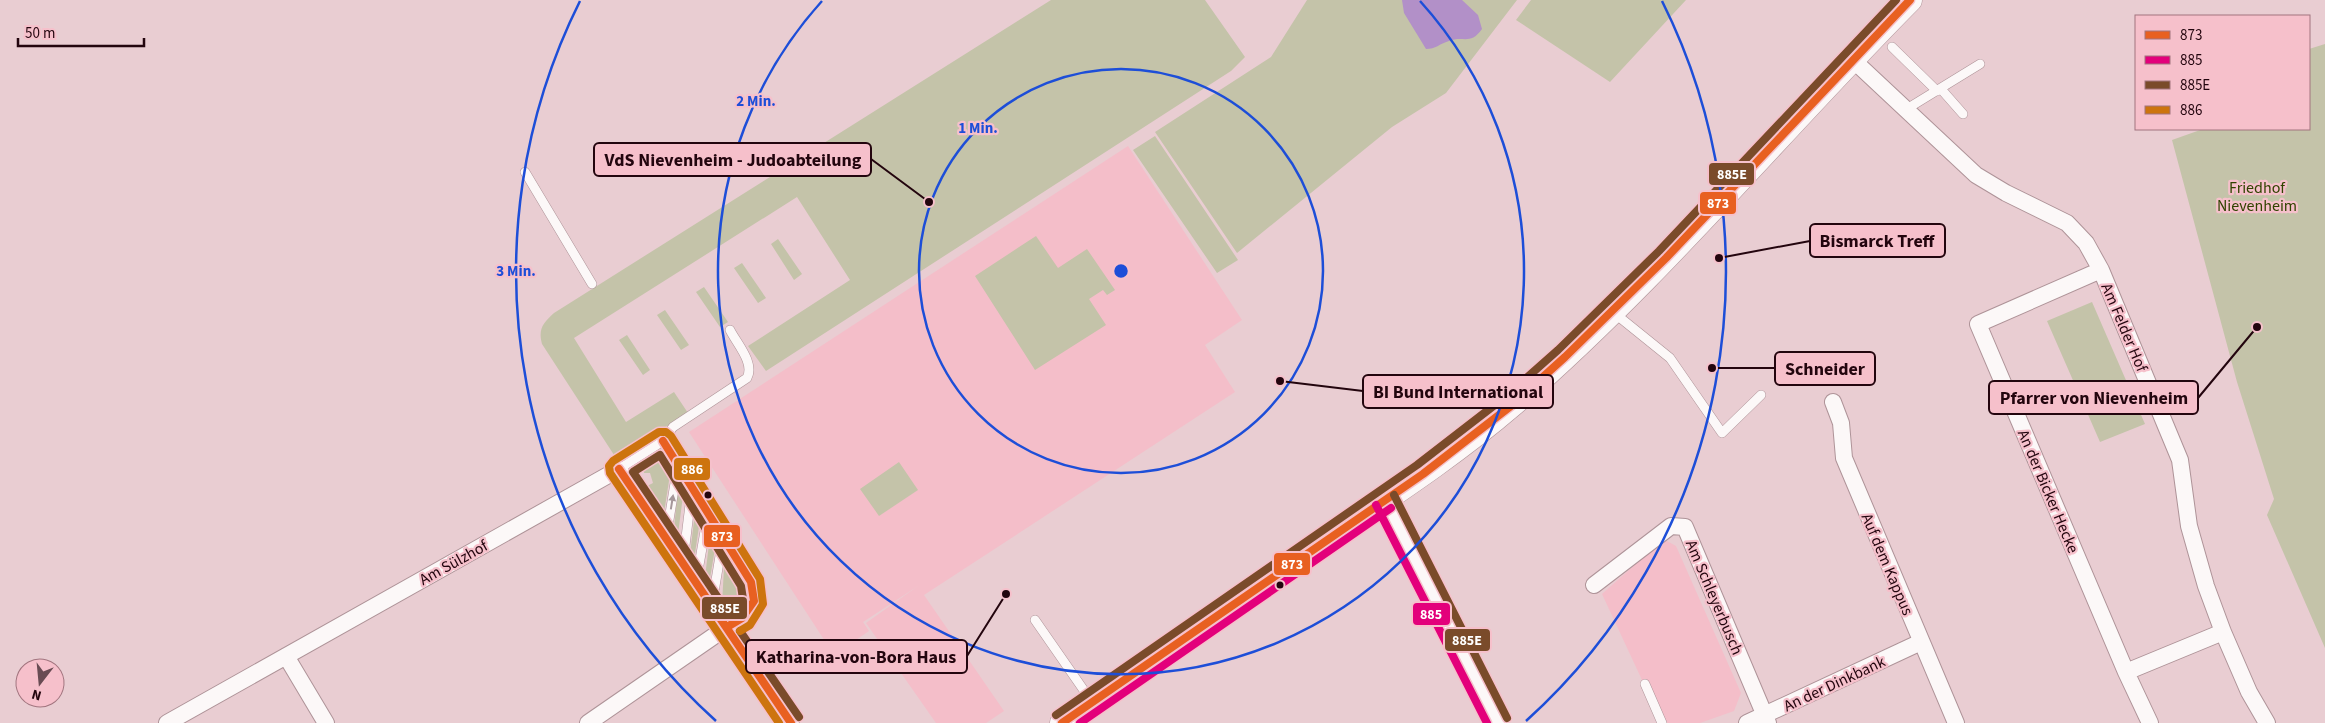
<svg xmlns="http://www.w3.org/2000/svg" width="2325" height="723" font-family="'Source Sans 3',sans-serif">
  <rect width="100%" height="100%" fill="#e9cdd2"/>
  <path fill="#f4bec9" d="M1128 146 1242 320 1205 345 1235 392 924 595 1004 711 986 723H936L866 623 918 586 863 622 869 631 834 655 689 432Z
    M1667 541 1676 546 1741 693 1734 711 1700 723H1662L1602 594 1656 546Z"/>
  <path fill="#c4c3a9" d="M1051 0H1205L1245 57 1231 71 766 371 748 346 850 280 797 197 574 338 626 422 674 392 688 413 616 458 542 344C538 329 543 323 554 313Z
    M1307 0H1517L1446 93 1392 127 1237 253 1155 132 1271 57Z
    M1531 0H1686L1610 82 1516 20Z
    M2325 44V648L2267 515 2274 499 2237 382 2172 140 2203 129H2309V49Z
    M1155 136 1238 260 1217 273 1133 150Z
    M1036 236 1058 268 1087 249 1115 290 1107 295 1103 290 1089 299 1106 325 1035 370 975 276Z
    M778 239 802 274 794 280 771 244Z
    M742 263 766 298 758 303 734 268Z
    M704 287 728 322 720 327 696 292Z
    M2092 302 2145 424 2100 442 2047 321Z
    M665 310 689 345 681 350 657 315Z
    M627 335 650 370 643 375 619 340Z
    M655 456 664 460 671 468 664 513 647 486 653 483 650 473H644L643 464 647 459Z
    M899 462 918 490 879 516 860 489Z
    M679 479 684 488 678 534 674 528Z
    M696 504 701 513 694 560 690 554Z
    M711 528 717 537 709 584 705 577Z
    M725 550C737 568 747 581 746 603L738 611H731L722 604Z"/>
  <path fill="#b290c8" d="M1402 0H1462L1478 15 1482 29C1470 46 1463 35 1449 41 1439 44 1436 49 1426 49L1404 13Z"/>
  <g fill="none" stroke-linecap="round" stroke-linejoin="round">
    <defs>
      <path id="lane" d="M1892 47 1937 91
        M1941 89 1963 114
        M1905 110 1980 64
        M525 172 592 284
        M1613 312 1670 358 1722 433 1761 395
        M663 441 751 582 754 601 742 618 727 627
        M619 469 663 441 673 427 747 378C755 363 737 344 730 330
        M666 538 678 465
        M683 562 692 488
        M696 582 708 514
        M712 604 723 538
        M1035 620 1092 702
        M1645 684 1662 723"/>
      <path id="street" d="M1852 59 1976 175 2006 193 2067 223 2086 243 2101 270 2180 460 2189 526 2206 586 2223 632 2249 692 2267 723
        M2101 270 1978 324 2126 672 2150 723
        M1833 402 1841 423 1844 458 1956 723
        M1385 500 1498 723
        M1594 585 1671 526 1685 527 1768 723
        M286 656 326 723
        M2126 672 2223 632
        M167 723 619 469 791 723
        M588 723 727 627
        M1747 723 1921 642"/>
      <path id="secondary" d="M1062 723C1151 660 1241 599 1330 537 1392 495 1455 454 1512 405 1656 281 1777 134 1910 0"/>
    </defs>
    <use href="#lane" stroke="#ae9398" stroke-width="10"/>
    <use href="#street" stroke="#ae9398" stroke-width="18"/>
    <use href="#secondary" stroke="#ae9398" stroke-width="25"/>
    <use href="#lane" stroke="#fcf8f8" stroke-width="9"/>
    <use href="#street" stroke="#fcf8f8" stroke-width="16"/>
    <use href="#secondary" stroke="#fcf8f8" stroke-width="24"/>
    <defs>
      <path id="bus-1" d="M663 441 751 582 754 601 742 618 727 627
        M619 469 791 723
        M1062 723 1423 474 1512 405 1565 357 1666 258 1910 0"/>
      <path id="bus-2" d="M1376 505 1487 723
        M1080 723 1391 508"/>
      <path id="bus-3" d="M660 455 741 586 743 599 735 611 729 614 633 472Z
        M1394 495 1507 718
        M740 631 799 717
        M1056 715 1417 465 1505 397 1558 350 1659 251 1896 0"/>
      <path id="bus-4" d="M740 631 750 625 763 604 760 579 671 436 666 432H659L613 461 609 466 610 473 779 723"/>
    </defs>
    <use href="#bus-1" stroke="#f6c0cb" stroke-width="11"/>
    <use href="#bus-2" stroke="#f6c0cb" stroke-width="11"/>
    <use href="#bus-3" stroke="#f6c0cb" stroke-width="11"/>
    <use href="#bus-4" stroke="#f6c0cb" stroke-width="11"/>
    <use href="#bus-1" stroke="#e86021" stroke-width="8"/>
    <use href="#bus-2" stroke="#e3007b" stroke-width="8"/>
    <use href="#bus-3" stroke="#7a4b2a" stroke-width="8"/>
    <use href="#bus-4" stroke="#cd740e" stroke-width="8"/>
  </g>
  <defs><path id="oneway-solid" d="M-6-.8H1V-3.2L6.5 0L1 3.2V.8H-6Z" transform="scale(1.25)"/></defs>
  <use fill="#a5979a" href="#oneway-solid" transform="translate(672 502) rotate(-81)"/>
  <g fill="none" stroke="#1d4ed8" stroke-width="2.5">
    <circle cx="1121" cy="271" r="202"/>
    <path d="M1420 1A403 403 0 1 1 822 1"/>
    <path d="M716 721A605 605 0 0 1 580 1M1662 1A605 605 0 0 1 1526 721"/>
  </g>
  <g fill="#23050e" stroke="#f6c0cb" stroke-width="2">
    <circle cx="708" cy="495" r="4.5"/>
    <circle cx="1280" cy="585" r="4.5"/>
  </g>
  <g text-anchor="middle" stroke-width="4.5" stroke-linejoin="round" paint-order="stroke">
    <g font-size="16" fill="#304300" stroke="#f6c0cb">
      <text x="2257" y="193">Friedhof<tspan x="2257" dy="18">Nievenheim</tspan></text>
    </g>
    <g font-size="16" fill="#23050e" stroke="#f6c0cb">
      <text transform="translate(2125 327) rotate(67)" y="6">Am Felder Hof</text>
      <text transform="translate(2049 491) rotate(67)" y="6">An der Bicker Hecke</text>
      <text transform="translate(453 562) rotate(-29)" y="6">Am Sülzhof</text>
      <text transform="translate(1888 564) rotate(67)" y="6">Auf dem Kappus</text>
      <text transform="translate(1715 597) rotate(67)" y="6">Am Schleyerbusch</text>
      <text transform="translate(1834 683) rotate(-25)" y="6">An der Dinkbank</text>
    </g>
  </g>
  <circle cx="1121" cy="271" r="8" fill="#1d4ed8" stroke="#f6c0cb" stroke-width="2.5"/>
  <g font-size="15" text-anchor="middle" font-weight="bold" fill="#1d4ed8" stroke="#f6c0cb" stroke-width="4.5" stroke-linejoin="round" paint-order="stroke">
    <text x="756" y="106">2 Min.</text>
    <text x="978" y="133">1 Min.</text>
    <text x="516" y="276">3 Min.</text>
  </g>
  <path fill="none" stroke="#23050e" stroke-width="2" d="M929 202L871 159M1719 258L1810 241M1712 368L1775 368M1280 381L1363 391M2257 327L2198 398M1006 594L967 656"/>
  <g fill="#23050e" stroke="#f6c0cb" stroke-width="2">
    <circle cx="929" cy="202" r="5"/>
    <circle cx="1719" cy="258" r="5"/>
    <circle cx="1712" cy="368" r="5"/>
    <circle cx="1280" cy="381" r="5"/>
    <circle cx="2257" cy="327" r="5"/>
    <circle cx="1006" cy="594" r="5"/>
  </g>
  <g fill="#f6c0cb" stroke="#23050e" stroke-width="2">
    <rect x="594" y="143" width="277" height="33" rx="5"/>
    <rect x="1810" y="224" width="135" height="33" rx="5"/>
    <rect x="1775" y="352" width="100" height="33" rx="5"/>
    <rect x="1363" y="375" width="190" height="33" rx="5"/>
    <rect x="1989" y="381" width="209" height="33" rx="5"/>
    <rect x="746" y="640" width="221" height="33" rx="5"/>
  </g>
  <g font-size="18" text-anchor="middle" font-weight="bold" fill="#23050e">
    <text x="733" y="166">VdS Nievenheim - Judoabteilung</text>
    <text x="1877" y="247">Bismarck Treff</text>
    <text x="1825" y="375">Schneider</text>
    <text x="1458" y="398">BI Bund International</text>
    <text x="2094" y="404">Pfarrer von Nievenheim</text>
    <text x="856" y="663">Katharina-von-Bora Haus</text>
  </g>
  <g stroke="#f6c0cb" stroke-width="2">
    <rect x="1708" y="162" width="47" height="24" rx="5" fill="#7a4b2a"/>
    <rect x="1699" y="191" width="38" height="24" rx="5" fill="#e86021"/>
    <rect x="673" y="457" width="38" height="24" rx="5" fill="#cd740e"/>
    <rect x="703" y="524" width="38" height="24" rx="5" fill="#e86021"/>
    <rect x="1273" y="552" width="38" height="24" rx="5" fill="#e86021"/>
    <rect x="701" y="596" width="47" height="24" rx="5" fill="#7a4b2a"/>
    <rect x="1412" y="602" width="39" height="24" rx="5" fill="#e3007b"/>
    <rect x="1444" y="628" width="47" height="24" rx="5" fill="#7a4b2a"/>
  </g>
  <g font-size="14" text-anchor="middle" font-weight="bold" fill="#fff">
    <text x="1732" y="179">885E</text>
    <text x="1718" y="208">873</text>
    <text x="692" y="474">886</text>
    <text x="722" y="541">873</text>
    <text x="1292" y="569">873</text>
    <text x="725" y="613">885E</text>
    <text x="1431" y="619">885</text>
    <text x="1467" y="645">885E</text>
  </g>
  <rect x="2135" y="15" width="175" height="115" fill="#f6c0cb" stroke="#a2757f"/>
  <rect x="2145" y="31" width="25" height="8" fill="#e86021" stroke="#a2757f"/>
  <text x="2180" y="40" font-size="15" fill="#23050e">873</text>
  <rect x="2145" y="56" width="25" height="8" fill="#e3007b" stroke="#a2757f"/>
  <text x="2180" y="65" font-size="15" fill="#23050e">885</text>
  <rect x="2145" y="81" width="25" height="8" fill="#7a4b2a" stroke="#a2757f"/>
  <text x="2180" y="90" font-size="15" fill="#23050e">885E</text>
  <rect x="2145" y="106" width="25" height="8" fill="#cd740e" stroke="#a2757f"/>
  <text x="2180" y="115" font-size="15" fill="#23050e">886</text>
  <g transform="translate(40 683) rotate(196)"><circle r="24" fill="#f6c0cb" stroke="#a2757f"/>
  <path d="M0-4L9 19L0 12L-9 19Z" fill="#684b53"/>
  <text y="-8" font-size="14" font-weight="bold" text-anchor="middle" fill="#23050e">N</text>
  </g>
  <path d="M18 38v8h126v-8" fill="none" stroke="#23050e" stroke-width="2.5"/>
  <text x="25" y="38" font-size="15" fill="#23050e" stroke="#f6c0cb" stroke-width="4" paint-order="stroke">50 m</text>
</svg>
